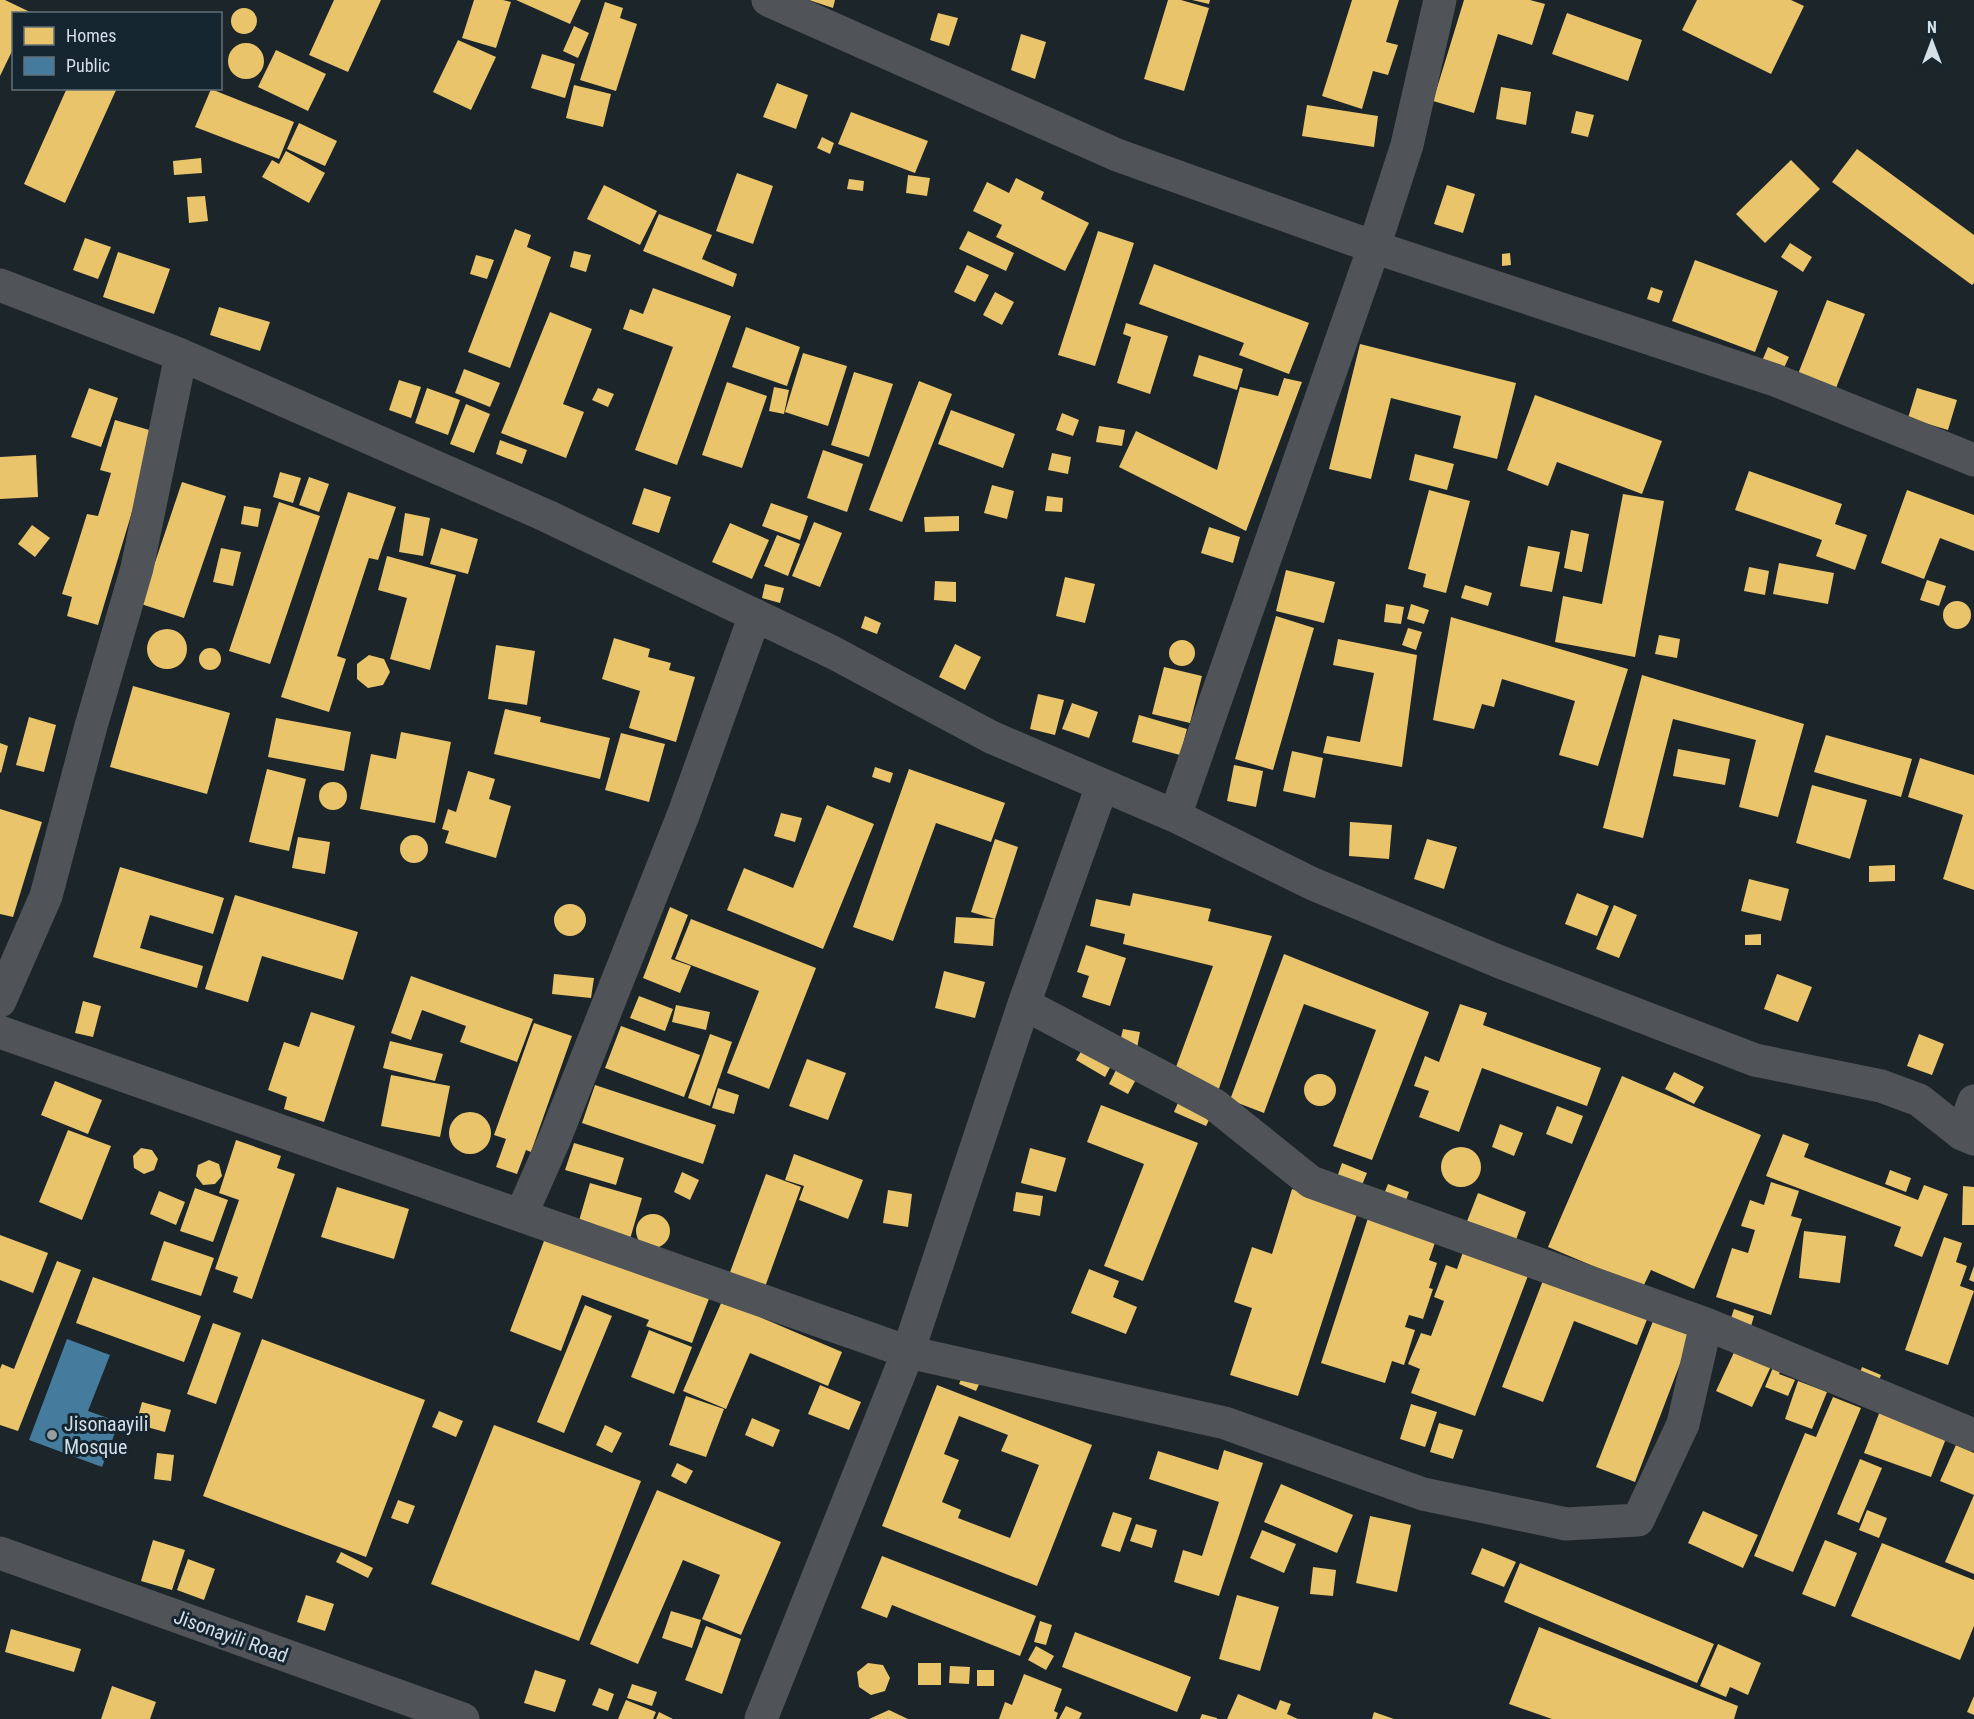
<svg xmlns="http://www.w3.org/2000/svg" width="1974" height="1719" font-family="'Roboto Condensed',sans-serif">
  <rect width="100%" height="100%" fill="#1c252a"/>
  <path fill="#e9c46a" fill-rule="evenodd" d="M0 0H5L30 12V14H14V47L0 76Z
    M334 0H381L348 72 309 55Z
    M474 0H503L511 2 496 48 462 38Z
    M516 0H581L570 24Z
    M809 0H835L833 8Z
    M1168 0H1181L1209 8 1184 91 1144 79Z
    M1192 0H1210L1209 4Z
    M1352 0H1399L1386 42 1398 45 1388 75 1373 71 1362 109 1322 96Z
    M1464 0H1530L1545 4 1532 45 1498 34 1474 113 1433 101Z
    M1697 0H1791L1804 6 1771 74 1682 30Z
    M605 2 623 8 620 18 637 24 616 91 580 80Z
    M231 21a13 13 0 1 1 26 0a13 13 0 1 1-26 0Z
    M938 13 958 18 949 46 930 40Z
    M1567 13 1642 40 1628 81 1552 54Z
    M574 26 589 33 578 58 563 51Z
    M1021 34 1046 42 1035 79 1011 70Z
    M458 40 496 57 471 110 433 92Z
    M228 61a18 18 0 1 1 36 0a18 18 0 1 1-36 0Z
    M276 50 326 74 308 111 258 87Z
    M542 54 575 64 565 98 531 88Z
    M777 83 808 95 796 129 763 117Z
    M574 85 611 94 603 127 566 118Z
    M1501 87 1531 92 1526 125 1496 119Z
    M67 88H117L65 203 24 184Z
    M211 89 294 122 279 159 195 127Z
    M1307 105 1378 116 1374 147 1302 136Z
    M1576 111 1594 115 1588 137 1571 133Z
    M851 112 928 141 915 173 838 144Z
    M299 123 337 141 325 166 287 149Z
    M822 137 834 143 830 154 817 148Z
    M1857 149 1974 235V283L1972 285 1832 182Z
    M286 151 325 173 309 203 262 177 272 160 279 164Z
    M201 158 202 173 174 175 173 161Z
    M1791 160 1820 189 1765 243 1736 214Z
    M737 173 773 186 753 244 716 231Z
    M908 175 930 178 927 196 906 193Z
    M1016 178 1044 192 1041 199 1089 223 1065 271 996 237 1002 225 973 211 987 182 1009 193Z
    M849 179 864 181 863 191 847 189Z
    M604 185 657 211 640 245 587 219Z
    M1447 185 1475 194 1463 233 1434 224Z
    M205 196 208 221 189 223 187 197Z
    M659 214 712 235 702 259 737 274 733 287 643 251Z
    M515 229 531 235 527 247 551 257 510 368 468 352Z
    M968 231 1014 253 1006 271 959 249Z
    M1098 231 1134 243 1095 366 1058 355Z
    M85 238 111 247 98 279 73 270Z
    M1790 243 1812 257 1803 272 1781 257Z
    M574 251 591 255 586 272 570 267Z
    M118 252 170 269 154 314 103 297Z
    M1510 253 1511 265 1502 266V254Z
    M476 255 494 260 487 279 470 274Z
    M1695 260 1778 291 1755 352 1672 321Z
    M1154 264 1309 323 1289 374 1239 355 1244 343 1139 304Z
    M967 265 989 275 975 302 954 292Z
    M1651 287 1663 291 1659 303 1647 299Z
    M653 288 731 316 677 465 635 450 673 347 623 329 630 309 643 314Z
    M995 292 1014 302 1002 325 983 315Z
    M1827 300 1865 314 1836 388 1798 374Z
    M219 307 270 322 260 351 210 335Z
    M550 312 592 329 563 404 584 412 566 458 501 433Z
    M1126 323 1168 336 1150 394 1117 383 1131 337 1123 334Z
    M746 327 800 347 787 386 732 367Z
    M1360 344 1516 383 1497 459 1453 448 1461 416 1391 398 1371 479 1329 469Z
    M1768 347 1789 357 1783 370 1762 361Z
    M803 353 847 366 828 426 785 412Z
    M1199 355 1243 369 1237 390 1193 376Z
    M464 369 500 383 490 407 455 393Z
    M854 372 893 384 869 457 831 445Z
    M1284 378 1302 382 1246 531 1119 467 1136 431 1217 470 1240 387 1278 396Z
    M399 380 421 387 411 418 389 410Z
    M919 381 952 394 902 522 869 510Z
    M727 382 767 396 742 468 702 455Z
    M774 387 789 390 784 414 769 411Z
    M89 388 118 398 101 447 71 437Z
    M427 388 460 400 448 435 415 423Z
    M598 388 614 394 608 407 592 400Z
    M1917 388 1957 400 1948 430 1908 418Z
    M1535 395 1662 441 1642 494 1557 462 1548 486 1507 470Z
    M466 404 490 414 474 453 450 444Z
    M951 410 1015 434 1003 468 938 444Z
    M1062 413 1079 420 1073 436 1056 430Z
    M115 420 156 432 98 625 67 616 72 597 62 594 87 514 98 516 111 473 100 470Z
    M1099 426 1125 430 1122 446 1096 442Z
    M500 440 527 450 522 464 496 454Z
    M823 450 863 464 847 512 807 498Z
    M1052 453 1071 457 1068 474 1048 470Z
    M1415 454 1454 464 1447 490 1409 480Z
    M36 455 38 497 0 499V457Z
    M1749 471 1842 504 1835 524 1867 535 1855 570 1816 556 1822 540 1735 510Z
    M280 472 301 478 293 503 273 497Z
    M309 477 329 484 319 512 299 505Z
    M182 482 226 496 184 618 141 604Z
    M992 485 1014 491 1007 519 984 513Z
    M644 488 671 497 659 533 632 524Z
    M1429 490 1470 501 1446 593 1423 587 1426 574 1408 569Z
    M1907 490 1974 515V551L1940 538 1924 579 1881 563Z
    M348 492 396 507 378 560 369 558 337 656 346 659 329 712 281 697Z
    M1623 494 1664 501 1635 657 1555 642 1563 596 1602 604Z
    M1047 496 1063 498 1062 512 1045 511Z
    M279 502 320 516 270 664 229 651Z
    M771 503 808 516 800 540 762 526Z
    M244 506 261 509 258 527 241 524Z
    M405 513 430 518 423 556 399 552Z
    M959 516V531L925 532 924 517Z
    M814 522 842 533 820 587 792 576Z
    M730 523 769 540 752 579 712 562Z
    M32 525 50 538 35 557 18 544Z
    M1209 527 1240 537 1233 563 1201 553Z
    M441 528 478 539 468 574 430 564Z
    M1571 530 1589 534 1582 572 1564 568Z
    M777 535 800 544 788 576 764 566Z
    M1528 546 1560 552 1552 592 1520 586Z
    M221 548 241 552 233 586 213 582Z
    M387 556 456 575 430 670 390 659 407 598 378 590Z
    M1779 563 1834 573 1828 604 1773 594Z
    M1749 567 1769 571 1765 595 1744 591Z
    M1286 570 1335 582 1324 623 1276 611Z
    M1065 577 1095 584 1085 623 1056 616Z
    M1927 580 1946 586 1939 606 1920 600Z
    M935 581 956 582V602L934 600Z
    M765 584 784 588 780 603 762 598Z
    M1465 585 1492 593 1488 606 1461 598Z
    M1943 615a14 14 0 1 1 28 0a14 14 0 1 1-28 0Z
    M1386 604 1404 607 1401 624 1384 622Z
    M1411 604 1429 610 1424 624 1407 619Z
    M865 616 881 623 877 634 861 628Z
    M1276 616 1314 628 1273 770 1235 759Z
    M1451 617 1628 669 1598 766 1559 755 1575 701 1502 679 1494 707 1482 704 1474 729 1433 720Z
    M1408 628 1422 632 1416 650 1402 645Z
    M147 649a20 20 0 1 1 40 0a20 20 0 1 1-40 0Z
    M1659 635 1680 639 1677 658 1655 654Z
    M614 638 650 649 648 657 671 663 669 670 695 677 676 742 629 728 640 691 602 679Z
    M1338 639 1417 655 1402 767 1323 753 1327 736 1360 742 1374 673 1333 665Z
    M1169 653a13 13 0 1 1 26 0a13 13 0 1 1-26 0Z
    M955 644 981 657 965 690 939 677Z
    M496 645 535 651 527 705 488 699Z
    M199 659a11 11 0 1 1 22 0a11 11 0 1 1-22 0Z
    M369 655 384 659 390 672 383 685 368 688 357 679V664Z
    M1164 667 1202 676 1190 723 1152 714Z
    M1642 675 1804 724 1778 817 1739 807 1756 740 1673 719 1643 838 1603 828Z
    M133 686 230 713 207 794 110 767Z
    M1038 694 1064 700 1055 735 1030 729Z
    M1072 703 1098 712 1089 738 1062 729Z
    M505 709 541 717 540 722 610 738 600 779 494 754Z
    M1139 715 1187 729 1180 755 1132 742Z
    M29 717 56 725 44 772 16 765Z
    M276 718 351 732 344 771 268 757Z
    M401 732 451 742 435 823 360 809 371 754 396 759Z
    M621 733 665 744 649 802 605 790Z
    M1826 735 1912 759 1901 797 1814 772Z
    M0 743 8 746 1 773 0 772Z
    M1678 749 1730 759 1725 785 1673 776Z
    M1292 751 1323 758 1315 798 1283 791Z
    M1920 758 1974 775V890L1943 879 1963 815 1908 797Z
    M1234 765 1263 771 1256 807 1227 801Z
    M875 767 893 773 890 783 872 777Z
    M267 769 306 779 289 851 249 842Z
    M909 769 1005 803 991 842 936 823 893 941 853 927Z
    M468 771 495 779 489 799 511 806 496 858 445 843 449 831 442 829 448 809 456 812Z
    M319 796a14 14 0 1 1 28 0a14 14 0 1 1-28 0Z
    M1812 785 1867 800 1850 859 1796 843Z
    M827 805 874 824 823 949 727 910 744 868 793 888Z
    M0 809 42 822 13 917 0 914Z
    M781 813 802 818 795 842 774 836Z
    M1350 822 1392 825 1389 859 1349 856Z
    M400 849a14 14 0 1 1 28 0a14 14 0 1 1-28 0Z
    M298 837 330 842 325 874 292 868Z
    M995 839 1018 847 995 919 971 912Z
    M1427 839 1457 847 1444 889 1414 879Z
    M1895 865V881L1869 882V866Z
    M120 867 224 898 213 934 150 915 140 948 203 966 197 988 93 957Z
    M1749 879 1789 889 1781 921 1741 911Z
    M1133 893 1211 909 1208 921 1272 936 1216 1097 1172 1078 1213 966 1123 944 1125 934 1090 926 1096 899 1130 906Z
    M1577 893 1609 906 1597 936 1565 924Z
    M235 895 358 932 343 980 262 956 248 1002 205 989Z
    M554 920a16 16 0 1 1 32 0a16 16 0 1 1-32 0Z
    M1614 905 1637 915 1619 958 1596 949Z
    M670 907 688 915 671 959 691 966 680 993 643 978Z
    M956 917 995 919 993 946 954 943Z
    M691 919 816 968 769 1089 727 1073 759 991 675 959Z
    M1761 934V945H1745V935Z
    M1086 945 1126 958 1110 1006 1082 997 1089 976 1077 972Z
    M1284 954 1429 1012 1372 1160 1333 1146 1376 1030 1304 1004 1264 1113 1230 1100Z
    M944 971 985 982 975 1018 935 1008Z
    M554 974 594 978 591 998 552 994Z
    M1777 974 1812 987 1798 1022 1764 1009Z
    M411 976 533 1019 517 1062 460 1042 466 1026 422 1010 411 1040 391 1033Z
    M639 996 673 1009 665 1031 630 1018Z
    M83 1001 101 1006 93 1037 75 1033Z
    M1460 1004 1487 1013 1483 1025 1601 1068 1587 1106 1482 1068 1459 1132 1419 1117 1429 1091 1414 1086 1425 1056 1439 1062Z
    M676 1005 710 1012 706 1030 672 1022Z
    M311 1012 355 1026 324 1122 284 1109 287 1097 268 1090 284 1042 299 1047Z
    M534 1023 572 1036 531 1152 526 1150 517 1174 496 1167 506 1139 494 1135Z
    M621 1026 700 1055 684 1097 605 1068Z
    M1123 1029 1140 1032 1136 1054 1118 1050Z
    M710 1034 732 1042 710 1106 688 1098Z
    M1919 1034 1944 1044 1932 1075 1907 1066Z
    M390 1041 443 1054 435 1081 383 1068Z
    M1083 1048 1112 1064 1105 1077 1076 1060Z
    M807 1059 846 1073 828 1120 789 1106Z
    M1119 1064 1139 1074 1128 1094 1109 1084Z
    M1674 1072 1704 1087 1694 1104 1665 1089Z
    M1304 1090a16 16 0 1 1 32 0a16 16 0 1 1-32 0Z
    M391 1075 450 1086 440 1137 381 1126Z
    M1622 1076 1761 1135 1694 1289 1651 1270 1643 1287 1548 1247Z
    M55 1081 102 1100 88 1134 41 1115Z
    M595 1085 716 1125 703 1164 582 1123Z
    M718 1088 739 1095 734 1114 712 1108Z
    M1180 1098 1213 1112 1206 1126 1174 1112Z
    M1101 1105 1198 1143 1143 1281 1104 1266 1144 1164 1087 1142Z
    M1557 1106 1583 1116 1572 1144 1546 1134Z
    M449 1133a21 21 0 1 1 42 0a21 21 0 1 1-42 0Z
    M1500 1124 1523 1133 1514 1156 1492 1147Z
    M68 1130 111 1146 82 1220 39 1202Z
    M1783 1134 1809 1144 1804 1157 1918 1200 1924 1185 1948 1194 1922 1257 1894 1246 1901 1227 1766 1176Z
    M236 1140 281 1156 277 1168 295 1174 252 1299 233 1292 238 1277 215 1269 239 1200 219 1193Z
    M574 1143 624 1158 616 1185 565 1170Z
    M1441 1167a20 20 0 1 1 40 0a20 20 0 1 1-40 0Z
    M141 1148 152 1150 158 1159 154 1170 144 1174 134 1168 133 1156Z
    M1030 1148 1066 1158 1056 1192 1021 1183Z
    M794 1154 863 1180 848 1219 799 1200 804 1186 785 1180Z
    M209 1160 219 1164 222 1176 215 1184 203 1185 196 1176 198 1165Z
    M1342 1163 1367 1173 1359 1192 1335 1183Z
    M1890 1170 1911 1178 1906 1192 1885 1184Z
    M682 1172 699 1180 690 1200 674 1192Z
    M766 1174 801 1187 765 1287 729 1275Z
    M1771 1182 1799 1191 1791 1216 1802 1219 1771 1315 1716 1297 1732 1248 1748 1253 1755 1230 1741 1226 1750 1200 1764 1205Z
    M590 1183 642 1198 630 1239 578 1224Z
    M1388 1184 1409 1192 1405 1203 1384 1194Z
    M1963 1186 1974 1187V1225H1962Z
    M337 1187 409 1209 394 1259 321 1237Z
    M195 1188 228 1200 213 1242 180 1231Z
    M1292 1189 1358 1211 1298 1396 1230 1375 1252 1308 1234 1302 1252 1247 1272 1254Z
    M888 1190 912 1194 908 1227 883 1223Z
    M159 1191 185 1202 176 1225 150 1214Z
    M1016 1192 1043 1196 1040 1216 1013 1211Z
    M1478 1193 1526 1212 1513 1248 1464 1229Z
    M636 1231a17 17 0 1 1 34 0a17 17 0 1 1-34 0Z
    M1369 1215 1437 1237 1429 1260 1437 1263 1429 1288 1433 1289 1423 1319 1409 1315 1405 1327 1415 1330 1404 1365 1392 1361 1385 1383 1321 1363Z
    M1804 1231 1846 1236 1840 1283 1799 1278Z
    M547 1233 710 1296 692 1343 646 1326 649 1320 582 1295 561 1351 510 1331Z
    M0 1235 48 1253 33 1293 0 1280Z
    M1944 1237 1962 1243 1956 1262 1967 1266 1960 1286 1974 1291 1948 1365 1905 1350Z
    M164 1241 214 1258 201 1296 151 1280Z
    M1464 1249 1529 1273 1475 1416 1411 1393 1420 1369 1408 1364 1421 1333 1431 1336 1444 1301 1434 1297 1446 1265 1457 1269Z
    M57 1261 81 1270 18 1431 0 1425V1369L2 1364 14 1369Z
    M1974 1266V1282L1969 1280Z
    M1089 1269 1119 1281 1113 1297 1137 1307 1126 1334 1071 1313Z
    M1547 1270 1651 1309 1637 1345 1574 1321 1543 1402 1502 1387Z
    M93 1277 201 1316 184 1362 76 1323Z
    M722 1301 842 1352 828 1386 750 1353 726 1409 683 1391Z
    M585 1305 612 1316 564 1433 537 1422Z
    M1734 1309 1754 1316 1749 1333 1728 1327Z
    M1653 1321 1691 1335 1635 1482 1596 1467Z
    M213 1323 241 1333 216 1404 187 1394Z
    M649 1330 692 1347 674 1394 631 1377Z
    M262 1339 425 1400 366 1557 203 1496Z
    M1737 1346 1773 1362 1752 1407 1716 1391Z
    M1774 1365 1782 1368 1779 1374 1795 1380 1788 1396 1765 1387Z
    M1862 1367 1881 1375 1877 1386 1858 1378Z
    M964 1373 981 1380 976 1391 959 1384Z
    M1798 1381 1827 1392 1812 1429 1785 1419Z
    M820 1385 861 1402 849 1430 808 1414Z
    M937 1385 1092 1445 1037 1586 882 1526ZM959 1416 1008 1435 1001 1451 1039 1465 1010 1538 958 1518 961 1510 942 1502 959 1460 944 1454Z
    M686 1396 724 1409 706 1457 669 1445Z
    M1833 1397 1861 1408 1793 1572 1754 1556 1805 1433 1816 1437Z
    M142 1402 171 1410 165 1432 136 1424Z
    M1411 1404 1437 1412 1425 1447 1400 1439Z
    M439 1411 463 1421 456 1437 432 1427Z
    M1880 1411 1947 1436 1931 1477 1864 1453Z
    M752 1418 780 1430 773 1447 745 1435Z
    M1439 1423 1463 1430 1453 1459 1430 1452Z
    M494 1425 641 1481 579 1641 431 1584Z
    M605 1425 622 1433 612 1453 596 1445Z
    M1956 1445 1974 1453V1495L1940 1481Z
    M1224 1450 1263 1463 1219 1596 1174 1582 1183 1550 1202 1556 1219 1502 1149 1479 1158 1451 1218 1470Z
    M157 1453 174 1455 171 1481 154 1479Z
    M1860 1459 1882 1468 1859 1523 1837 1514Z
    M677 1463 693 1471 686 1484 671 1476Z
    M1281 1484 1353 1515 1337 1553 1264 1522Z
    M657 1490 781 1542 741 1635 702 1619 720 1575 683 1560 638 1664 590 1644Z
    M1974 1495V1574L1945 1562Z
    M398 1500 415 1506 408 1524 391 1518Z
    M1867 1510 1887 1518 1879 1538 1859 1530Z
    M1703 1511 1758 1535 1743 1568 1688 1543Z
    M1113 1512 1132 1518 1120 1552 1101 1546Z
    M1370 1516 1411 1525 1397 1592 1356 1583Z
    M1136 1524 1157 1530 1152 1548 1130 1541Z
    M1262 1530 1296 1544 1284 1573 1250 1558Z
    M153 1540 185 1550 172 1590 141 1581Z
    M1825 1540 1857 1553 1835 1607 1802 1594Z
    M1882 1543 1974 1580V1626L1960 1660 1851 1616Z
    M1482 1548 1516 1562 1504 1587 1471 1574Z
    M341 1552 373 1568 368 1578 336 1562Z
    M882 1556 1036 1616 1020 1656 892 1605 887 1618 861 1608Z
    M188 1559 215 1569 204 1600 177 1590Z
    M1520 1563 1714 1644 1697 1683 1504 1602Z
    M1313 1567 1336 1570 1333 1596 1310 1594Z
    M306 1595 334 1604 325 1631 297 1622Z
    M1237 1595 1279 1607 1260 1671 1219 1659Z
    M671 1611 701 1620 692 1648 662 1638Z
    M1040 1621 1052 1625 1046 1645 1034 1642Z
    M706 1626 741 1639 722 1694 685 1680Z
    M1539 1627 1738 1706 1734 1719H1552L1509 1704Z
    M11 1629 81 1649 74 1672 5 1652Z
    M1075 1632 1191 1677 1177 1712 1062 1667Z
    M1718 1644 1761 1663 1748 1695 1730 1687 1726 1697 1700 1686Z
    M1036 1646 1054 1656 1046 1670 1028 1660Z
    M868 1663 883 1665 890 1678 885 1691 871 1695 859 1687 857 1672Z
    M918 1663H941V1685H918Z
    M950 1666 970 1667 969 1684 949 1683Z
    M535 1670 566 1680 555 1712 524 1703Z
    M977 1670H994V1686H977Z
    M1024 1674 1062 1689 1054 1711 1058 1713 1056 1719H999L1005 1702 1012 1705Z
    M632 1684 657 1692 652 1706 627 1698Z
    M112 1686 156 1702 150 1719H101Z
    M599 1688 614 1694 608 1711 592 1705Z
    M1238 1694 1276 1710 1280 1700 1291 1704 1287 1714 1298 1719H1227Z
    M1974 1696V1715L1967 1712Z
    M626 1700 656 1712 653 1719H618Z
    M1066 1706 1082 1713 1079 1719H1059Z
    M889 1710 908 1719H869Z
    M659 1712 673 1719H656Z
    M1374 1712 1394 1719H1372Z
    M1202 1714 1217 1718V1719H1200Z"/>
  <path fill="#457b9d" d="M67 1339 110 1355 88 1411 119 1422 102 1467 29 1440Z"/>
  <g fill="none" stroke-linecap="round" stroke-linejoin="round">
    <path stroke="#505357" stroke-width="33" d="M768 0 1117 155 1374 247 1775 380 1974 460
      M0 285 181 355 547 516 832 652 991 737 1175 816 1313 884 1500 962 1755 1060 1881 1086 1919 1100 1962 1134 1974 1139
      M1175 816 1374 247 1407 145 1440 0
      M0 1001 46 896 91 726 137 568 181 355
      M1024 1004 1215 1105 1311 1182 1706 1324 1974 1435
      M0 1032 908 1352 1225 1423 1423 1494 1566 1524 1638 1520 1683 1424 1706 1324
      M1962 1134 1974 1101
      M521 1215 555 1138 684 813 755 615
      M0 1553 463 1719
      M761 1719 908 1352 1024 1004 1102 786"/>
  </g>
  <circle fill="#949ea4" stroke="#162630" stroke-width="2" cx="52" cy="1435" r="6"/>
  <g text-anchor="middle" stroke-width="6" stroke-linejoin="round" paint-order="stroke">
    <g font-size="20" fill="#d5dfe6" stroke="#162630" text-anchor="start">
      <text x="64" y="1431">Jisonaayili<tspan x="64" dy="23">Mosque</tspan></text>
    </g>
    <g font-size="20" fill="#d5dfe6" stroke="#162630">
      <text transform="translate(231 1636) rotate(20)" y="7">Jisonayili Road</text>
    </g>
  </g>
  <rect x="12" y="12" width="210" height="78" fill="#162630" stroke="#627079" stroke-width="1.5"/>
  <rect x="24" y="27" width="30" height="18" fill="#e9c46a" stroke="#627079" stroke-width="1.5"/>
  <text x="66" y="42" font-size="18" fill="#d5dfe6">Homes</text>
  <rect x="24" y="57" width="30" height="18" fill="#457b9d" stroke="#627079" stroke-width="1.5"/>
  <text x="66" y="72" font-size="18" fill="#d5dfe6">Public</text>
  <g transform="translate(1932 42)" stroke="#162630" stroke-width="4.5" paint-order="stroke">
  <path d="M0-4.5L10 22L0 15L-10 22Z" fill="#d5dfe6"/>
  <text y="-9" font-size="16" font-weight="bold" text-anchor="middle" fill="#d5dfe6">N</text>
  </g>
</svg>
